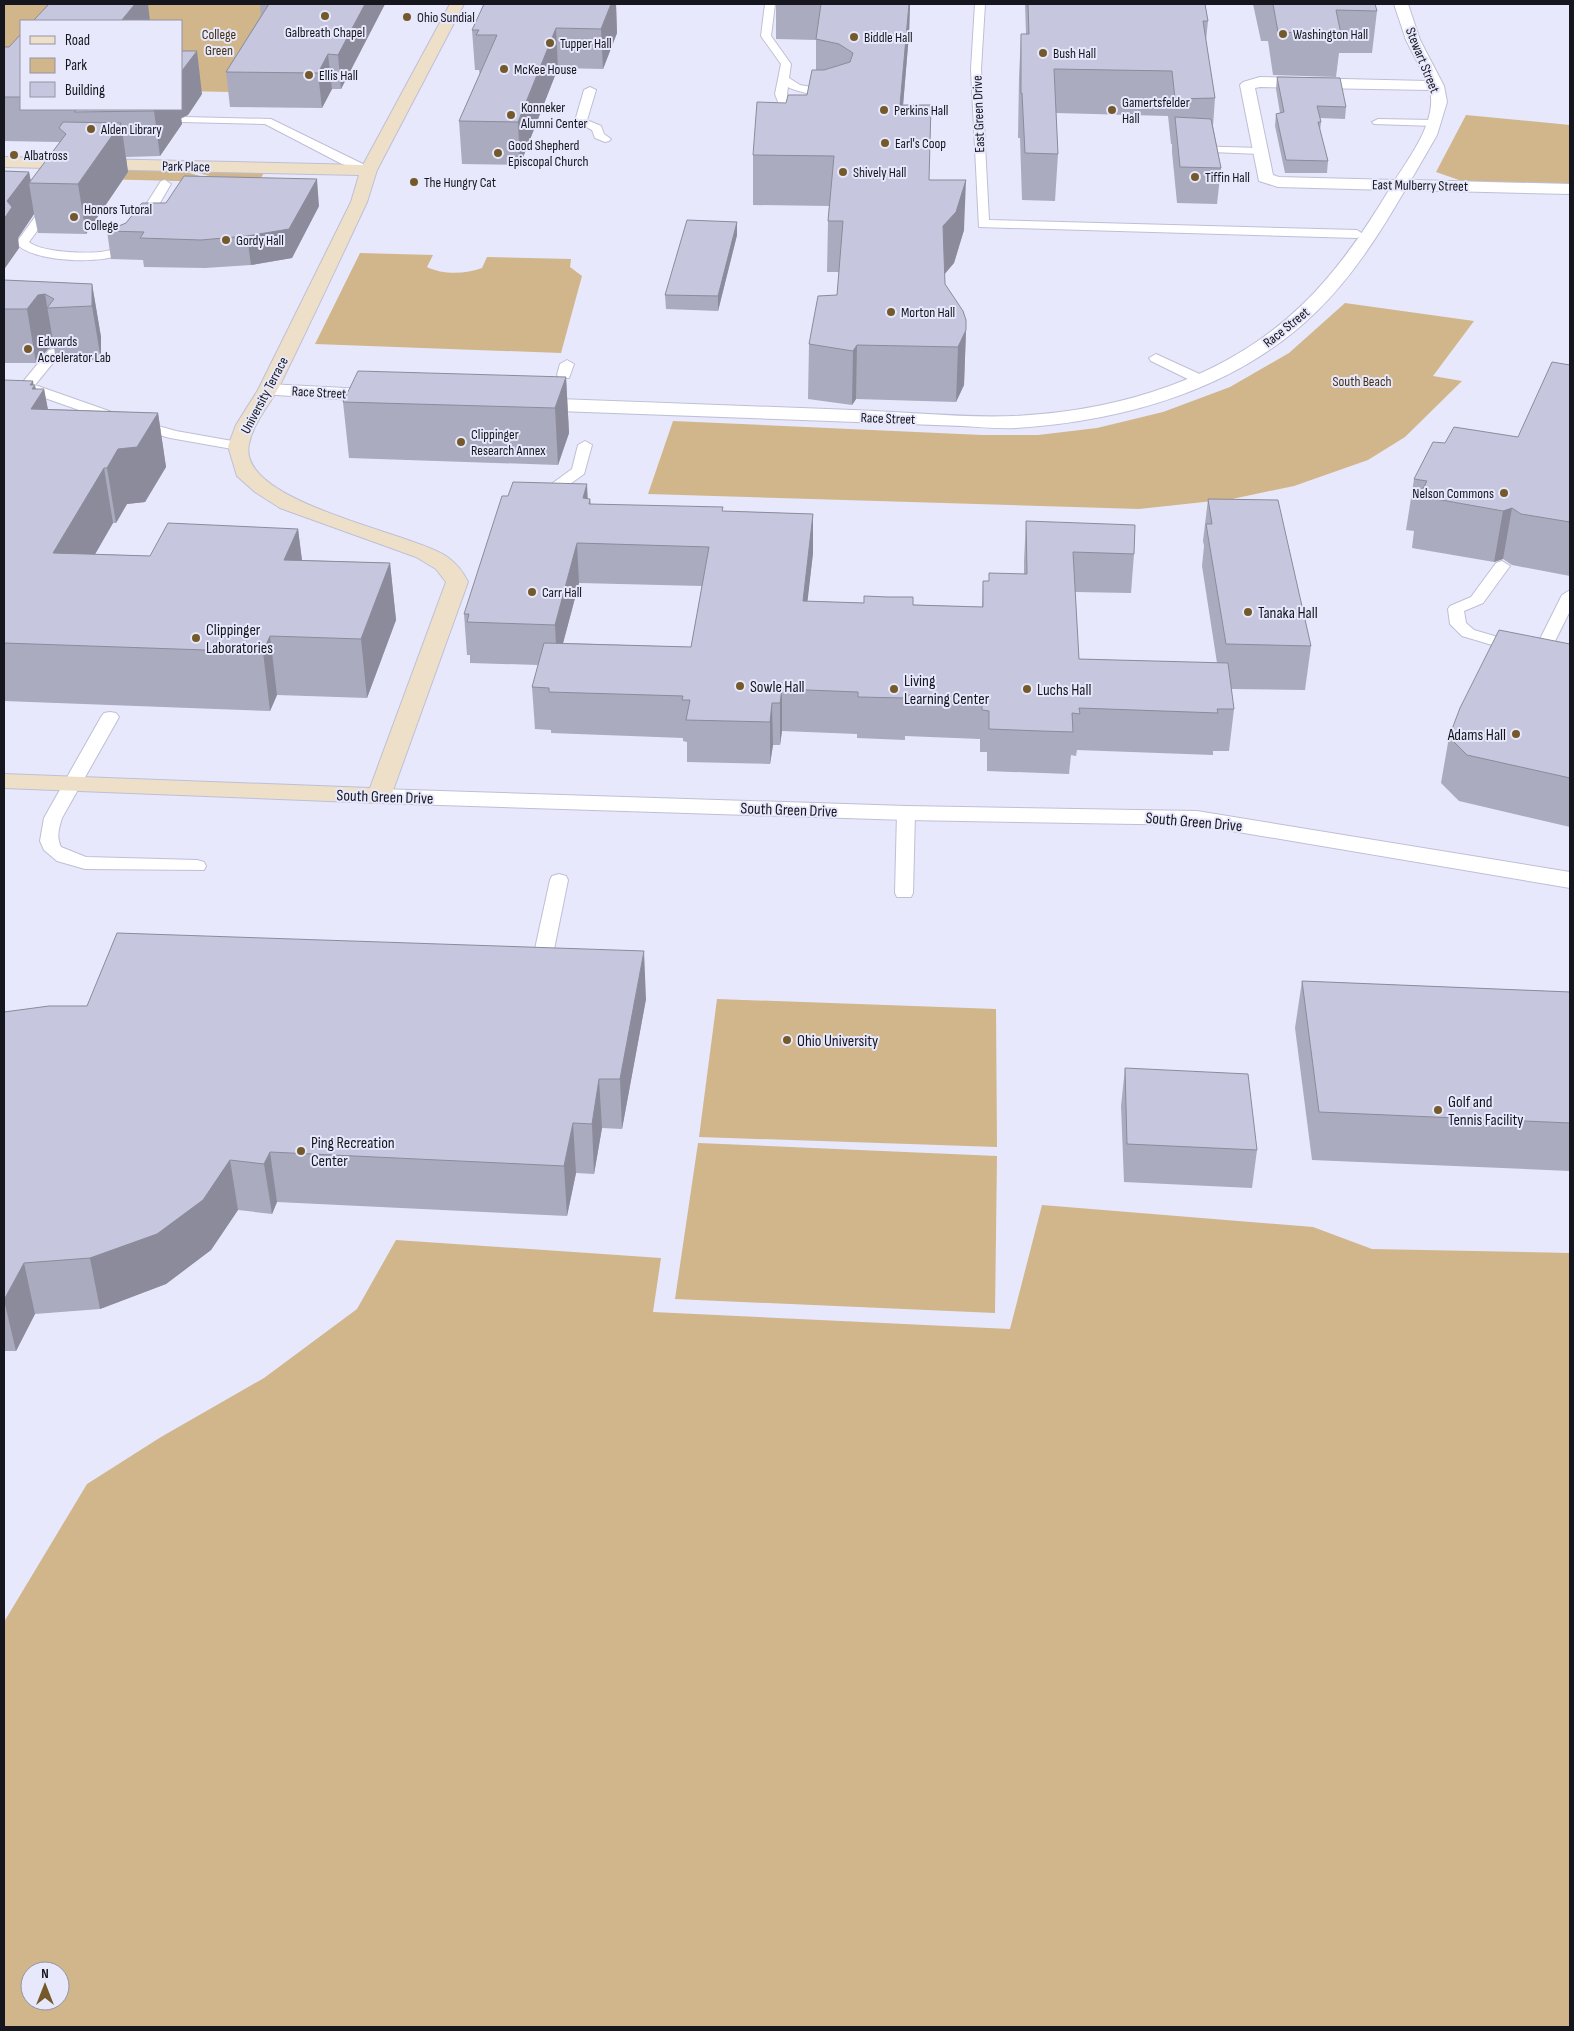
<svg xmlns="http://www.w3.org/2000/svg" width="1574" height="2031" font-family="'Sofia Sans Condensed',sans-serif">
  <rect width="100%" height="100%" fill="#e8e8fc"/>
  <path fill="#d0b68a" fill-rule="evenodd" d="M4 4H289L231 92 181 91V21H21V87H4Z
    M1466 115 1570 125V185L1462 181 1436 172Z
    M177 169 219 182 95 179 103 170Z
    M184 169 265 171 258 183 231 182Z
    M360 253 433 255 427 267C443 275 466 274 482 268L487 257 571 259 570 267 582 276 561 353 315 344Z
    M1345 303 1474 321 1433 376 1462 381 1405 437 1368 460 1294 486 1232 499 1139 509 648 494 673 421 982 435H1038L1097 428 1163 412 1230 387 1289 353Z
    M717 999 996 1009 997 1147 699 1137Z
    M698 1143 997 1156 995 1313 675 1299Z
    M1042 1205 1313 1227 1372 1249 1570 1253V2027H4V1622L87 1484 161 1437 264 1378 357 1309 396 1240 661 1258 653 1312 1010 1329ZM30 1971H60V2001H30Z"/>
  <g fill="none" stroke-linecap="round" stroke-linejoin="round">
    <defs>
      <path id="lane" d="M765 4H775L771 36 791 64 789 78 800 85 835 91 841 94C834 100 796 92 788 87L787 94 793 110 790 129 784 132 778 129 781 110 775 94 781 64 761 36Z
        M975 4H985L981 69 989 220 1357 230 1363 234 1357 238 979 227 971 69Z
        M590 87 596 90 587 120 601 126 604 134 611 139 609 141 605 142 595 138 592 130 575 121 584 90Z
        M185 117 271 119 375 170 369 174 340 163 265 124 181 122 179 120Z
        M1378 119 1434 120 1440 123 1434 126 1374 124 1372 122Z
        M1191 146 1260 148 1266 151 1260 154 1187 151 1185 149Z
        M165 180 171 184C161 200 141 239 129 250 111 266 31 263 16 243L48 199 52 198 58 202 29 242C42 253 95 255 111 250 115 249 118 246 121 244L161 181Z
        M54 349 61 353 35 385 126 417 176 431 238 442 245 446 238 450 170 438 116 423 25 391 4 392V384L22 383 49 350Z
        M1156 354 1206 377 1208 380 1206 383H1196L1151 361 1149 358Z
        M567 360 574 364 569 378H559L557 375 560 364Z
        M585 441 592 445 584 474 549 499H539L537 496 539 493 572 469 578 445Z
        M1502 561 1510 566 1483 603 1464 611 1466 623 1474 630 1525 645 1527 648 1525 651 1519 653 1462 636 1450 624 1448 609 1450 606 1471 597 1496 563Z
        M1570 590V611L1550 651 1570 656V666L1535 657 1533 653 1562 595Z
        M110 712 116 713 119 717 62 818C59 828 56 837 61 847L86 857 197 860 204 862 206 866 204 870 85 869 57 861 44 850 40 841 44 818 101 717 104 713Z
        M906 808 912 809 915 813 913 893 911 897H897L895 893 897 813 900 809Z
        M559 874 566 876 568 880 551 964 548 968H524L521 964 524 960 533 958 550 880 552 876Z"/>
      <path id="street" d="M1394 4H1408L1420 40 1444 86 1447 102 1437 135 1411 180 1570 184V194L1405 190C1380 233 1353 276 1317 311 1238 389 1125 421 1016 428 998 429 980 427 963 426 927 425 891 423 856 422 748 418 639 414 531 410L524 408 521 404 524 400 531 398C638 402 746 406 853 410 906 412 963 418 1014 416 1120 411 1228 378 1304 303 1338 270 1365 230 1389 190L1278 187 1259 181 1240 85 1243 82 1260 77 1427 81 1406 40ZM1260 87 1430 90C1437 121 1411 155 1395 180L1279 177 1273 175 1255 88Z
        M268 384 383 390 390 392 393 396 390 400 383 402 261 394 258 390 261 386Z
        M379 789 906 806 1197 811 1570 872V888L1197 825 906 820 379 803 370 801 367 796 370 791Z"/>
      <path id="secondary" d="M450 4H464L377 170 367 202C338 264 309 326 279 387 269 406 253 423 249 444 236 502 409 532 446 556 456 563 463 571 468 582L391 796 388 801 379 803 4 788V774L370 788 446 582 436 569 416 557 280 508 255 492 237 476 228 446 236 425 258 390 351 202 359 175 4 167V157L363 165Z"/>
    </defs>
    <use href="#lane" stroke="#bebfd6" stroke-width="2"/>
    <use href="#street" stroke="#bebfd6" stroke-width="2"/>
    <use href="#secondary" stroke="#bebfd6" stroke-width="2"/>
    <use href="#lane" fill="#fff" fill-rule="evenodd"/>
    <use href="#street" fill="#fff" fill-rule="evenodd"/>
    <use href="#secondary" fill="#eee0c8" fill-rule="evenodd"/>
  </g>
  <path fill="#aaabbf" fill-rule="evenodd" d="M260 4H401H385L341 89H332L322 108 230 107 226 72 261 15Z
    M616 4 617 33 603 69 558 68 520 165 462 164 459 121 480 75 479 70H475L472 30Z
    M776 4H910L909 34 903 105 929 180 964 230 954 263 944 275 945 284 966 330 964 385 956 402 856 399 852 405 808 399 809 344 837 295 839 272H827L828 221 829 206 753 205V155L786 103 807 95 816 70V40L776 39Z
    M1025 4H1205L1208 21 1206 41 1215 98 1213 126 1221 168 1217 204 1177 203 1172 152V144H1171L1168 116 1056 113 1058 154 1055 201 1022 200 1020 138H1018L1019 77 1021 34H1026Z
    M1253 4H1375L1377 11 1372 53H1339L1336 77 1273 75 1268 41H1261Z
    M21 34V109H181L202 94 188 115 181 118 182 124 160 156 126 157 128 172 86 234 38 233 34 214 18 238 19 248 5 268H4V171L29 172 31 181 60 142 4 141V47H9Z
    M1277 77 1346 107 1345 119 1320 118 1321 122 1320 131 1328 161 1327 173H1285L1275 126 1276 114 1280 113 1276 89Z
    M319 206 292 258 251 265 205 268 144 267 143 260 111 259 107 231 126 223Z
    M737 222V235L718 311 666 309 665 295Z
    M4 280 92 284 101 337V360L56 362 54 347 48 349 36 363H4Z
    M1570 365V576L1512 565 1503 559 1494 562 1412 548 1414 531 1406 530 1414 479 1445 443 1518 437Z
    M566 377 569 433 558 465 349 458 343 402Z
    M4 380 33 385 36 389H44L48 409 158 413 166 467 145 502 127 504 116 523H113L95 554 150 556 298 529 302 560 390 563 396 620 367 698 277 695 270 711 4 701Z
    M587 484V499H590L591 504 723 511 813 514V553L807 601 982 607 983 581H989L1024 574V561L1026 521 1134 554 1131 593 1075 592 1079 659 1217 663 1202 566 1204 546 1203 541 1208 499 1311 646 1305 690 1231 689 1234 709 1229 751H1213V755L1077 750 1076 756 1071 755 1069 774 987 771V752H980V739L905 736V740L857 738V734L782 731 780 745H773L770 764 687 762V742L683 741V738L551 733V730L535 729 532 687 538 665 470 663V655H467L464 614ZM579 583 702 586 691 647 563 643Z
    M1570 644V827L1459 801 1441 783 1449 737Z
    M1302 981 1570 992V1171L1312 1160 1295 1028Z
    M646 999 622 1129 602 1128 594 1174 576 1173 567 1216 277 1202 272 1214 238 1210 211 1250 166 1284 100 1309 35 1314 16 1351H4V1012L87 1006Z
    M1125 1068 1257 1150 1252 1188 1124 1182 1121 1106Z"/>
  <path fill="#8b8b9b" d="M135 4H148L150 21H121Z
    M365 4H385L341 89 338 55Z
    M611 4H616L617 33 603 69 601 29Z
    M909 4H910L909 34 899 153 900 105Z
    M556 28 558 68 520 165 518 122Z
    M197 51 202 94 188 115 181 118 182 124 160 156 154 111 156 109H181V72Z
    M328 54 332 89 322 108 318 73Z
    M121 123 128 172 86 234 78 184Z
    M29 172 31 183H29L34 214 18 238 19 248 5 268 4 262V219L7 201Z
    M317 179 319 206 292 258 251 265 247 236Z
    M966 180 964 230 954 263 941 278 943 226Z
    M737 222V235L718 311V296Z
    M92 284 101 337V360L92 306Z
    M45 294 54 347 48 349 36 363 27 309 38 295Z
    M966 330 964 385 956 402 958 347Z
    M857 345 856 399 852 405 853 351Z
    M566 377 569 433 558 465 555 408Z
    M33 381 34 387 35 385 38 399 44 389 54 443 31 409 30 385Z
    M158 413 166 467 145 502 127 504 116 523 107 468 118 449Z
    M104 468 113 523 63 610 53 553Z
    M587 484 589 523 583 498Z
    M1512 508 1503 559 1494 562 1503 511Z
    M813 514V553L803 641V601Z
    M298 529 305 585 284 560Z
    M577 543 579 583 557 666 555 625Z
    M390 563 396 620 367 698 361 639Z
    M270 636 277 695 270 711 263 652Z
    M782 689V731L780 745V703Z
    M772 703 773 745 770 764V722Z
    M644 951 646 999 622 1129 620 1079Z
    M599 1079 602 1128 594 1174 592 1124Z
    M573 1123 576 1173 567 1216 564 1166Z
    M270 1152 277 1202 272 1214 264 1164Z
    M230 1160 238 1210 211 1250 166 1284 100 1309 90 1258Z
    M24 1263 35 1314 16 1351 4 1300Z"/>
  <path fill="#c6c7de" stroke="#8b8b9b" d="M49 4H135L121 21H33Z
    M269 4H365L338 55 328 54 318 73 226 72Z
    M484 4H611L601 29 556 28 518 122 459 121 497 35H476L479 30H472Z
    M821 4H909L900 105H931L929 180H966L956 212 943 226 945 284 963 311 966 320V330L958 347 857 345 853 351 809 344 818 296 837 295 843 221H828L834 156 753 155 757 102 786 103 788 95H807L812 70H824L850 62 853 53 839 44 816 39Z
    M1028 4H1205L1208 21H1203L1215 98 1175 99 1172 71 1054 69 1058 154 1025 153 1022 93H1021V34H1029Z
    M1273 4H1375L1377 11 1336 10 1341 34 1278 32Z
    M21 34V97H4V47H9Z
    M181 51H197L181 72Z
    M1277 77 1340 78 1346 107 1317 106 1321 122H1318L1328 161 1286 160 1276 114 1284 112Z
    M77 109H156L154 111 74 112Z
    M1175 117 1211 119 1221 168 1180 167Z
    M63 122 121 123 78 184 29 183 66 134 59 128Z
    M4 171 29 172 7 201 12 207 4 219Z
    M184 176 317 179 289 229 247 236 201 240 140 238 144 232 107 231 126 223 142 203H166Z
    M687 220 737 222 718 296 665 295Z
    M4 280 92 284V306L47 308 54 299 45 294 38 295 27 309H4Z
    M1552 362 1570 365V522L1521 514 1512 508 1503 511 1419 496 1427 481 1414 479 1433 442 1445 443 1454 427 1518 437Z
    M358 371 566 377 555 408 343 402Z
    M4 380 33 381 30 385H35L32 389H44L31 409 158 413 137 447 118 449 107 468H104L53 553 150 556 168 523 298 529 284 560 390 563 361 639 270 636 263 652 4 643Z
    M513 482 587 484 583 498 590 499 589 504 723 507 722 511 813 514 803 601 864 603V596L888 597H913V605L983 607V581H989V573L1027 574 1026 521 1135 525 1134 554 1073 552 1079 659 1228 663 1234 709H1217L1218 713 1079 708 1080 714 1072 713 1073 732 1041 731 989 729V711L982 710V697L906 695V698L858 697V692L782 689 780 703H772L770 722 686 720 690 700H682L683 696 549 692V688L532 687 544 643 691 647 709 547 577 543 555 625 467 622 469 614H464L502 496H508Z
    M1208 499 1278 500 1311 646 1226 644 1206 524H1212Z
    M1499 630 1570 644V778L1467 755 1449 737 1460 708Z
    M117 933 644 951 620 1079H599L592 1124 573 1123 564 1166 270 1152 264 1164 230 1160 203 1200 157 1234 90 1258 24 1263 4 1300V1012L49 1006H87Z
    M1302 981 1570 992V1123L1319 1112Z
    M1125 1068 1248 1074 1257 1150 1127 1144Z"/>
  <g fill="#74592b" stroke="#e8e8fc" stroke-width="2">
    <circle cx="325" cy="16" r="5"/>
    <circle cx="407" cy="17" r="5"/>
    <circle cx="1283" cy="34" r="5"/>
    <circle cx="854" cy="37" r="5"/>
    <circle cx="550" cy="43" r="5"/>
    <circle cx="1043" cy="53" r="5"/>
    <circle cx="504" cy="69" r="5"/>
    <circle cx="309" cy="75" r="5"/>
    <circle cx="884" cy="110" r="5"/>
    <circle cx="1112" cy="110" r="5"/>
    <circle cx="511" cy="115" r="5"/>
    <circle cx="91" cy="129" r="5"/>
    <circle cx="885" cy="143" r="5"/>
    <circle cx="498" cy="153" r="5"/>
    <circle cx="14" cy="155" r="5"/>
    <circle cx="843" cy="172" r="5"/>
    <circle cx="1195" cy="177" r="5"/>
    <circle cx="414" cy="182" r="5"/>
    <circle cx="74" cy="217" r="5"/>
    <circle cx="226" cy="240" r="5"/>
    <circle cx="891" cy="312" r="5"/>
    <circle cx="28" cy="349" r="5"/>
    <circle cx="461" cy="442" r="5"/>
    <circle cx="1504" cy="493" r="5"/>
    <circle cx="532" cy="592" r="5"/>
    <circle cx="1248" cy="612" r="5"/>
    <circle cx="196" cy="638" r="5"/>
    <circle cx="740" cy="686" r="5"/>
    <circle cx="894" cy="689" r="5"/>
    <circle cx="1027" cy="689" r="5"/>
    <circle cx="1516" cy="734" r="5"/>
    <circle cx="787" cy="1040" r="5"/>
    <circle cx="1438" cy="1110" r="5"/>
    <circle cx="301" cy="1151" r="5"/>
  </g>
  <g text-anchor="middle" stroke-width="4" stroke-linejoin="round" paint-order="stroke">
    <g font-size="14" fill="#15161e" stroke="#e8e8fc" text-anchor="start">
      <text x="417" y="22">Ohio Sundial</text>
      <text x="325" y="37" text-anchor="middle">Galbreath Chapel</text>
      <text x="1293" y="39">Washington Hall</text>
      <text x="864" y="42">Biddle Hall</text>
      <text x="560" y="48">Tupper Hall</text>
      <text x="1053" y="58">Bush Hall</text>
      <text x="514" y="74">McKee House</text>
      <text x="319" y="80">Ellis Hall</text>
      <text x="1122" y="107">Gamertsfelder<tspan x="1122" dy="16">Hall</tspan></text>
      <text x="521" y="112">Konneker<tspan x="521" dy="16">Alumni Center</tspan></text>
      <text x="894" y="115">Perkins Hall</text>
      <text x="101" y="134">Alden Library</text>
      <text x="895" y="148">Earl's Coop</text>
      <text x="508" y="150">Good Shepherd<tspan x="508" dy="16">Episcopal Church</tspan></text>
      <text x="24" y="160">Albatross</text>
      <text x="853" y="177">Shively Hall</text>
      <text x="1205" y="182">Tiffin Hall</text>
      <text x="424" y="187">The Hungry Cat</text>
      <text x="84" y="214">Honors Tutoral<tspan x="84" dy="16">College</tspan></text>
      <text x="236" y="245">Gordy Hall</text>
      <text x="901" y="317">Morton Hall</text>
      <text x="38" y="346">Edwards<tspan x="38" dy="16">Accelerator Lab</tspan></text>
      <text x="471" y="439">Clippinger<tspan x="471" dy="16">Research Annex</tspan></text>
      <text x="1494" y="498" text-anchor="end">Nelson Commons</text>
      <text x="542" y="597">Carr Hall</text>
    </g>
    <g font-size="14" fill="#433112" stroke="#e8e8fc">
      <text x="219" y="39">College<tspan x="219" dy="16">Green</tspan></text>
      <text x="1362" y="386">South Beach</text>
    </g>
    <g font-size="14" fill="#15161e" stroke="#e8e8fc">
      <text transform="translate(1423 60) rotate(68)" y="5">Stewart Street</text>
      <text transform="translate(978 114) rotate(-92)" y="5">East Green Drive</text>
      <text transform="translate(186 166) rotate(1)" y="5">Park Place</text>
      <text transform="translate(1420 185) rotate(1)" y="5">East Mulberry Street</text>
      <text transform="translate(1286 327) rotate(-39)" y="5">Race Street</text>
      <text transform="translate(319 392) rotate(3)" y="5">Race Street</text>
      <text transform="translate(264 395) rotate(-62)" y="5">University Terrace</text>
      <text transform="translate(888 418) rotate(2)" y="5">Race Street</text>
    </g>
    <g font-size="16" fill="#15161e" stroke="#e8e8fc" text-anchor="start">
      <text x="1258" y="618">Tanaka Hall</text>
      <text x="206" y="635">Clippinger<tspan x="206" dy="18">Laboratories</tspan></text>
      <text x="904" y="686">Living<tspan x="904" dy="18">Learning Center</tspan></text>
      <text x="750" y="692">Sowle Hall</text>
      <text x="1037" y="695">Luchs Hall</text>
      <text x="1506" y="740" text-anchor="end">Adams Hall</text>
      <text x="797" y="1046">Ohio University</text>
      <text x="1448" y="1107">Golf and<tspan x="1448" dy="18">Tennis Facility</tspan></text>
      <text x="311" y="1148">Ping Recreation<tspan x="311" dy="18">Center</tspan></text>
    </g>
    <g font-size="16" fill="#15161e" stroke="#e8e8fc">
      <text transform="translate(385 796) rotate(2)" y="6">South Green Drive</text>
      <text transform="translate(789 809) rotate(2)" y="6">South Green Drive</text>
      <text transform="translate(1194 821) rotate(5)" y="6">South Green Drive</text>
    </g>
  </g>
  <rect width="1574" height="2031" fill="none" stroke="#15161e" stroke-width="10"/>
  <rect x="20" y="20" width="162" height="90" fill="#e8e8fc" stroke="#9494a3"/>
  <rect x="30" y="36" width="25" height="8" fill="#eee0c8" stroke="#9494a3"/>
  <text x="65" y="45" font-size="15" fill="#15161e">Road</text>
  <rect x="30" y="58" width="25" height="15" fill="#d0b68a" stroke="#9494a3"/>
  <text x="65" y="70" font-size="15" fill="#15161e">Park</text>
  <rect x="30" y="82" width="25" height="15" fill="#c6c7de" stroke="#9494a3"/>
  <text x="65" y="95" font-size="15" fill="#15161e">Building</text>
  <g transform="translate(45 1986)"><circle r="24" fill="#e8e8fc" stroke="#9494a3"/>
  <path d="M0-4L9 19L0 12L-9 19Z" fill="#74592b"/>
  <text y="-8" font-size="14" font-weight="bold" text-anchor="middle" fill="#15161e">N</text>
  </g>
</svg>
